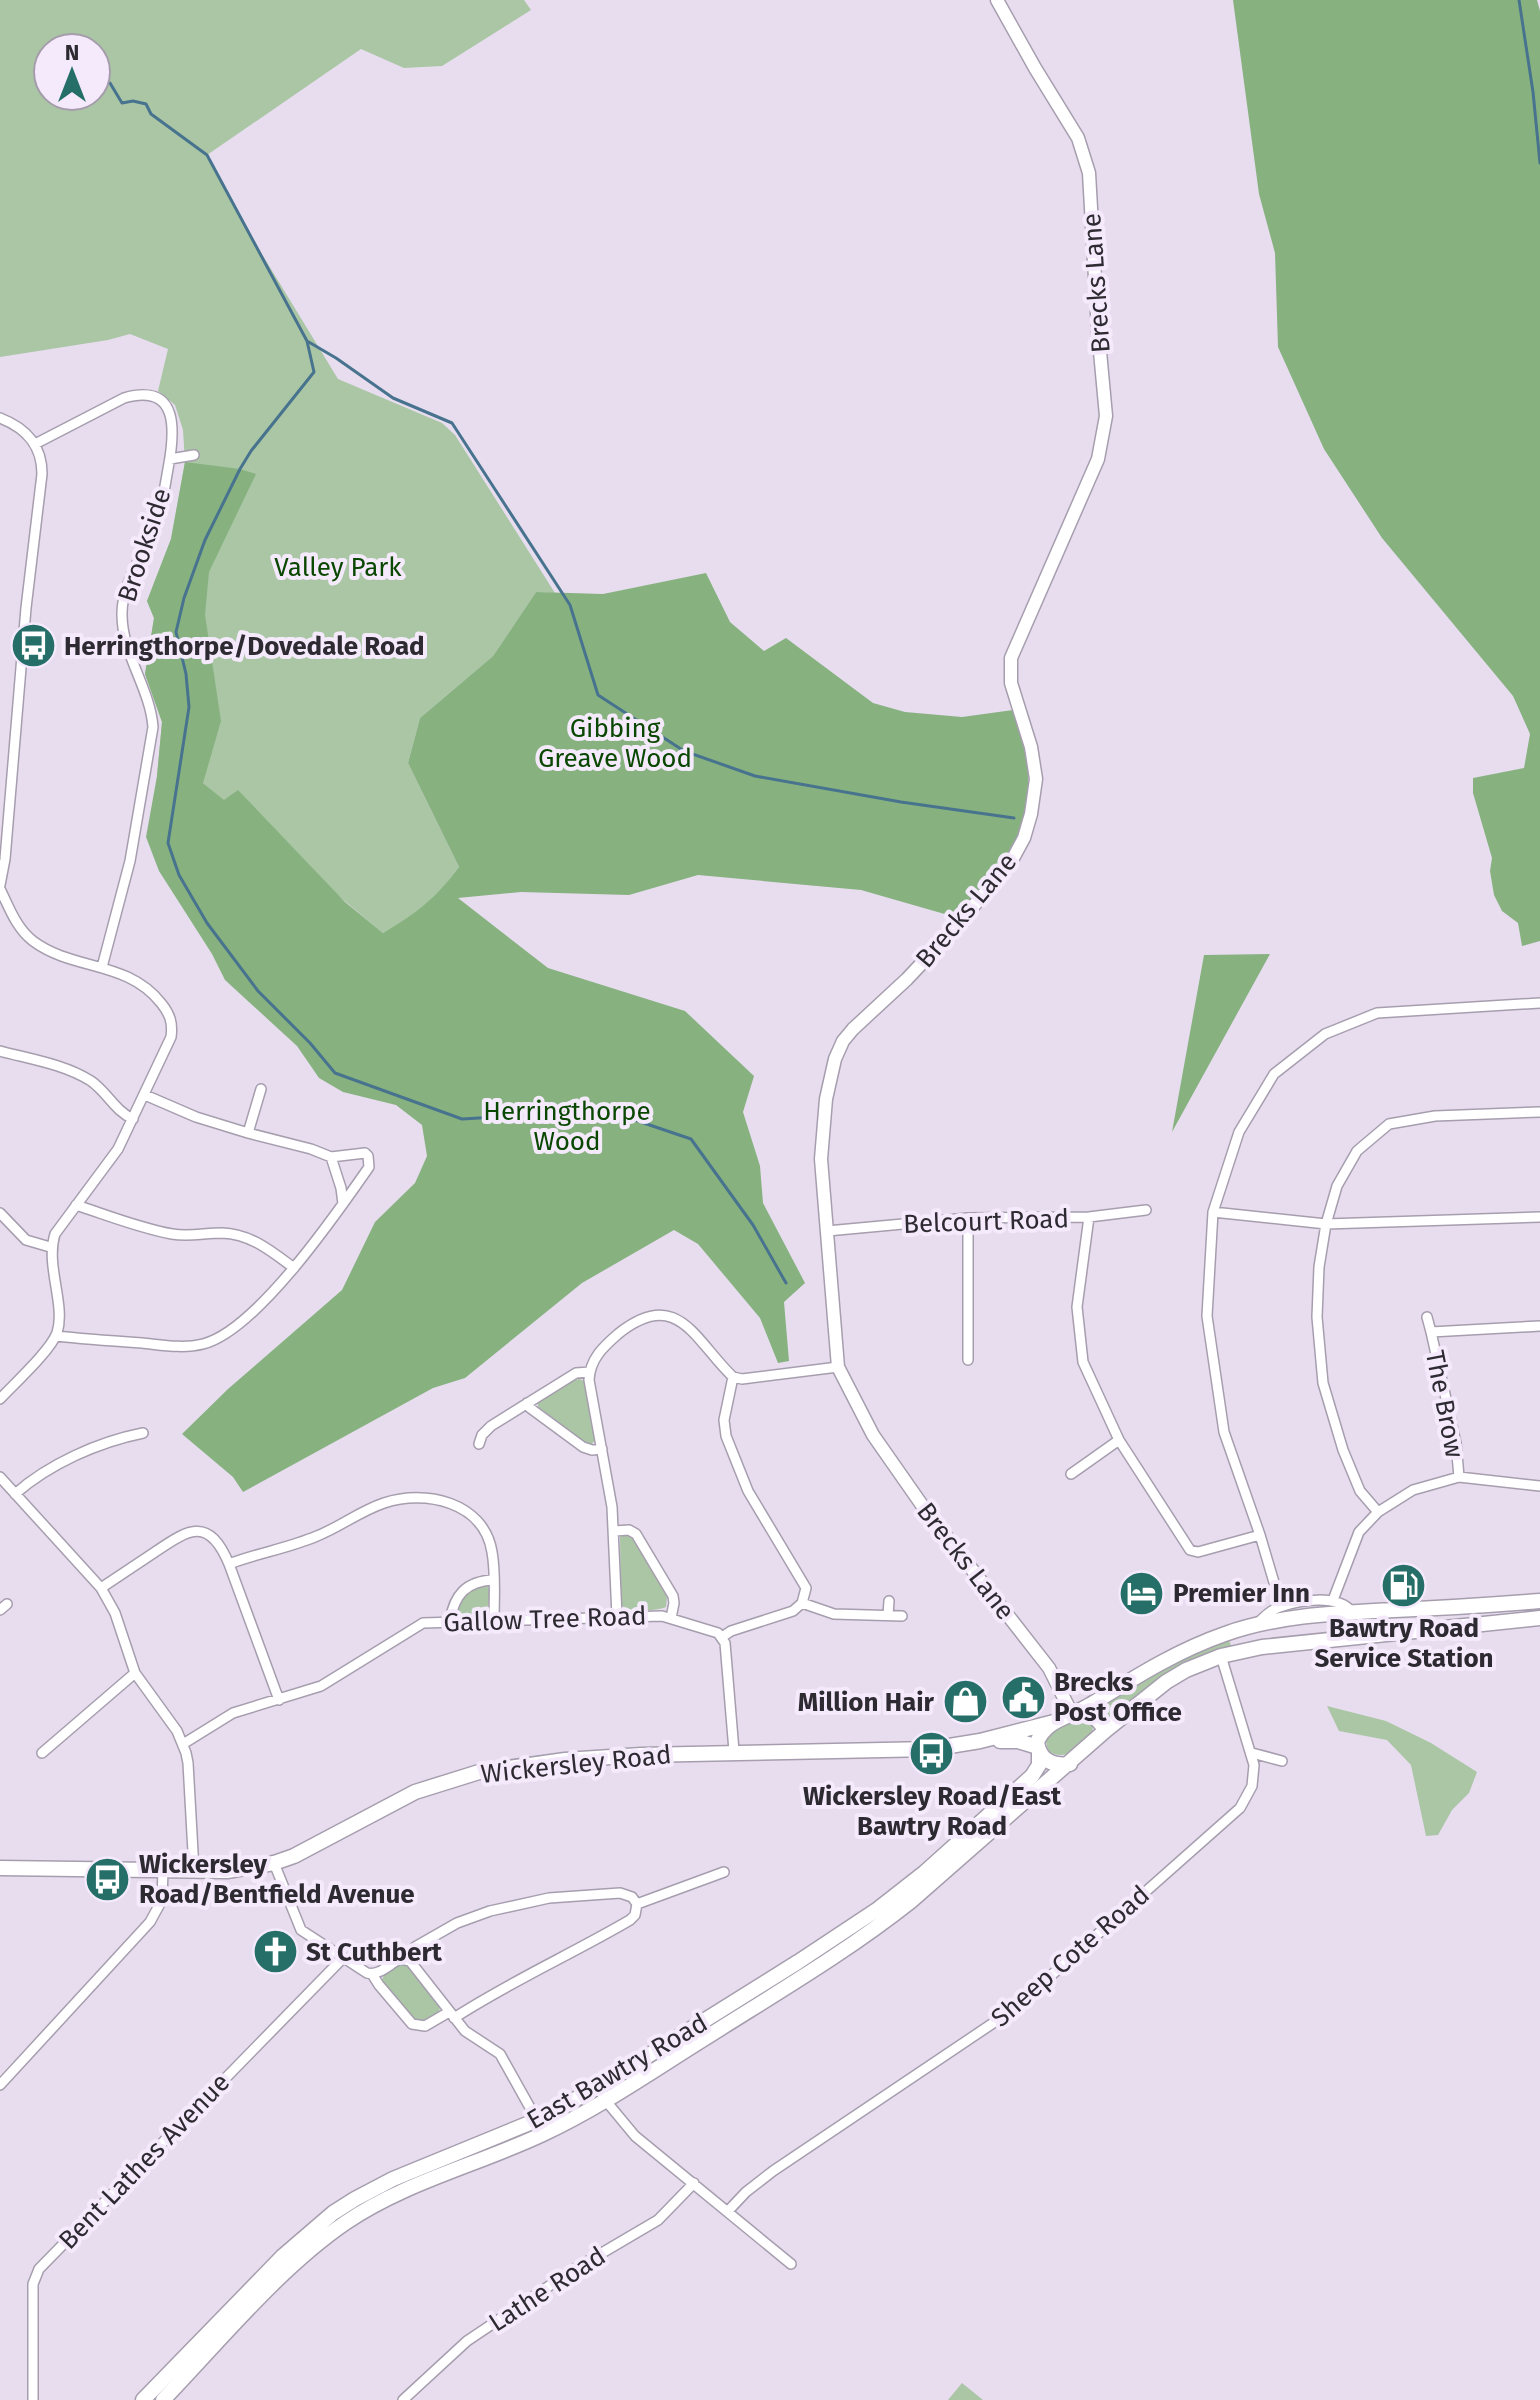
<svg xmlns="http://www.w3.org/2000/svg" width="1540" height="2400" font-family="'Fira Sans',sans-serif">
  <rect width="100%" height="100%" fill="#e7ddef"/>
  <path fill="#aac6a5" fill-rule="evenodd" d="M0 0H524L531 10 442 66 404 68 361 49 207 155 260 251 338 379 442 423 455 435 555 593 536 592 493 656 420 718 408 763 459 867C433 901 419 912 383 933L203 783 157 776 162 722 145 674 154 618 147 601 171 539 185 462 183 430 175 405 158 391 168 349 130 334 108 340 0 357ZM48 48H96V96H48Z
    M579 1379 585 1381 596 1439 591 1445H588L539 1409 537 1402 572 1381Z
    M629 1533 634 1536 667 1597 666 1607C655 1611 631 1613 621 1605L620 1537Z
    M480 1585H485L490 1589 488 1610 481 1615H461L457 1612C459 1598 468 1591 480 1585Z
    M1229 1640 1232 1648 1106 1722 1096 1709C1136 1680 1182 1655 1229 1640Z
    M1327 1706 1386 1721 1431 1743 1477 1772 1469 1793 1452 1810 1438 1835 1426 1836 1411 1765 1387 1740 1339 1731Z
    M1084 1716 1090 1718 1093 1726 1092 1734C1078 1746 1067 1763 1048 1751L1046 1741 1050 1731Z
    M402 1963 409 1965 440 2006 439 2013 424 2023 415 2021 381 1982 385 1973Z
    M962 2383 983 2400H948Z"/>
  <path fill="#87b280" d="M1233 0H1537L1540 11V941L1522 946 1518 923 1502 911 1494 895 1490 871 1492 858 1473 793V778L1524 768 1530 734 1513 696 1382 538 1324 449 1278 347 1275 253 1259 194Z
    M185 462 240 469 256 474 209 572 205 615 221 721 203 783 224 800 238 790 345 902 383 933C419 911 433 901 459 867L408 763 420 718 493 656 536 592 603 594 706 573 730 622 764 651 786 638 873 703 905 712 962 717 1013 710C1017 722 1023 734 1025 746 1033 786 1026 832 1002 866 988 884 969 899 955 917L861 890 698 875 629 895 521 892 458 898 548 968 685 1011 754 1076 743 1112 760 1166 763 1203 805 1283 784 1302 789 1361 778 1363 760 1318 698 1244 674 1230 582 1283 465 1378 433 1388 243 1492 233 1477 182 1434 228 1389 342 1290 375 1222 415 1183 427 1156 422 1125 396 1105 343 1092 319 1078 297 1046 225 980 212 954 159 871 146 837 157 776 162 722 145 674 154 618 147 601 171 539Z
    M1270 954 1172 1132 1204 955Z"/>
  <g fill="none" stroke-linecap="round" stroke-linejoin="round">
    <path stroke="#48738e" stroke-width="3" d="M1519 0 1533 92 1540 163
      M96 79 100 82 110 83 122 103 133 101 146 104 151 114 207 155 307 341 314 372 251 451 240 469 205 540 184 598 176 632 186 674 189 707 168 843 179 875 207 923 258 991 310 1043 335 1073 462 1119 552 1114 632 1119 691 1139 753 1225 786 1283
      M307 341 336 358 393 398 452 423 570 605 598 695 684 751 755 776 901 802 1014 818"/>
    <defs>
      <path id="street" d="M0 418C26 428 42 445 42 474L26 608 5 859 0 885
        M35 444 124 398C180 382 175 432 168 469 165 485 163 502 158 517 148 547 121 583 122 615 122 654 150 688 153 727L130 861 102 967
        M170 459 194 455
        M0 889C9 907 16 928 33 941 73 971 127 960 161 1003 170 1014 173 1023 171 1037L118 1149 55 1234C45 1266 66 1304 57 1333 50 1351 15 1383 0 1399
        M0 1051C30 1059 64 1064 91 1081 107 1092 115 1111 133 1119
        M248 1133 261 1089
        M331 1157 341 1188 343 1204
        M76 1205C107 1215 139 1228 172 1234 189 1237 205 1233 222 1233 251 1234 271 1251 294 1268
        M1213 1212 1326 1224 1540 1217
        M0 1213 26 1240 50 1247
        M1089 1217 1077 1307 1083 1362 1119 1440 1190 1550 1198 1552 1260 1535
        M968 1218V1360
        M827 1231 968 1218 1089 1217 1146 1210
        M1427 1317 1431 1332
        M56 1336C84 1339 113 1341 142 1343 162 1345 183 1349 203 1344 256 1331 337 1213 369 1167L368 1156 365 1153 331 1157 311 1149 248 1133 196 1117 145 1095
        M527 1403 530 1408 583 1447 592 1450 602 1449
        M479 1444 482 1435 491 1426 576 1373 590 1372
        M1071 1474 1119 1440
        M0 1477 101 1588 115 1613 135 1673 177 1731 186 1753 188 1763 194 1870
        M1459 1477 1456 1443 1431 1332 1540 1326
        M15 1494C49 1464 98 1442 143 1433
        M1378 1512 1360 1491 1343 1450 1323 1383 1317 1317 1319 1267 1326 1224 1337 1186 1357 1151 1389 1124 1435 1116 1540 1112
        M615 1531 629 1530 636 1534 673 1596 674 1603 671 1618
        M229 1564 279 1700
        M101 1588C119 1576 137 1564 155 1552 190 1528 209 1517 229 1564 258 1553 289 1548 317 1536 340 1527 360 1511 384 1503 425 1489 484 1502 492 1552 496 1574 494 1598 494 1620
        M1333 1600 1359 1532 1378 1512 1413 1490 1459 1477 1540 1486
        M802 1603 834 1614 902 1616
        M1281 1606 1260 1535 1224 1432 1207 1316 1213 1212 1239 1132 1274 1074 1325 1034 1377 1013 1540 1003
        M0 1610 7 1604
        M888 1615 889 1601
        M617 1616 612 1507 589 1380C590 1359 603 1347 618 1334 678 1286 695 1341 733 1377L742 1379 838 1367
        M450 1621C454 1595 466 1581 494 1580
        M1259 1622C1265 1616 1271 1610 1280 1607 1300 1600 1338 1594 1352 1612
        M722 1637 731 1631 793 1611 802 1603 806 1588 748 1491 726 1436 724 1420 733 1377
        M183 1744 233 1713 321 1686 423 1623 662 1616 718 1633 725 1643 734 1751
        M42 1753 135 1673
        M1252 1753 1282 1761
        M274 1863 301 1930 367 1973C380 1976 389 1964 400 1959L410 1961 465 2031 500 2054 538 2122
        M637 1904 724 1872
        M406 1959 415 1947 457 1923 490 1911 549 1898 620 1893 632 1897 637 1904
        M372 1974 379 1985 412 2024 425 2026 449 2012
        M454 2018C511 1981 572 1954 630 1920L635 1915 637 1904
        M0 2085 150 1922 162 1900 163 1870
        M598 2087 606 2101 635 2136 791 2264
        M728 2211 746 2192 773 2171 1011 2011 1240 1808 1252 1786 1254 1765 1221 1656
        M33 2400V2284L39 2269 342 1959
        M403 2400 467 2341 573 2270 658 2220 694 2183"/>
      <path id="secondary" d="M997 0 1035 68 1078 138 1089 173 1098 330 1106 416 1098 459 1011 658V683L1031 747 1036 779 1031 814 1024 838 1011 862 954 929 907 979 853 1029 843 1041 835 1059 826 1099 821 1159 838 1367 873 1435 924 1508 1049 1668 1072 1714"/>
      <path id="primary" d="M1086 1707 1106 1730
        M1000 1741H1018L1038 1747
        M1070 1764C1053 1766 1040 1761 1037 1742 1046 1719 1071 1717 1090 1705 1134 1678 1176 1651 1225 1634 1278 1615 1338 1613 1394 1610 1443 1608 1491 1605 1540 1601
        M0 1868 227 1871 274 1863 294 1856 415 1792 479 1772 565 1760 641 1755 931 1749 980 1741 1054 1722
        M143 2400 283 2256 333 2213 355 2199 393 2179 537 2120 598 2087 798 1962 878 1909 924 1873 1032 1776 1039 1765V1751
        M163 2400C219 2342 278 2269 345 2223 405 2182 477 2165 543 2134 601 2107 655 2069 710 2035 778 1992 848 1951 911 1901L1106 1730 1166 1682 1186 1670 1221 1656 1262 1647 1540 1618"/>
    </defs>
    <use href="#street" stroke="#a69eae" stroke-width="12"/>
    <use href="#secondary" stroke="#a69eae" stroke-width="15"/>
    <use href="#primary" stroke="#a69eae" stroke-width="17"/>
    <use href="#street" stroke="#fff" stroke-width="9"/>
    <use href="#secondary" stroke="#fff" stroke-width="12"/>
    <use href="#primary" stroke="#fff" stroke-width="14"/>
  </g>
  <defs>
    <symbol id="bus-disc" viewBox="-11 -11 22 22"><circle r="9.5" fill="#266f69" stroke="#f4eafc"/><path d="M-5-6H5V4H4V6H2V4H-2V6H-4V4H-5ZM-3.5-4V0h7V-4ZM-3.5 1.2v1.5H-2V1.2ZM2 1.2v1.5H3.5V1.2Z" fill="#fff"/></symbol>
    <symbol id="fuel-disc" viewBox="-11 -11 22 22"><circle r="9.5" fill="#266f69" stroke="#f4eafc"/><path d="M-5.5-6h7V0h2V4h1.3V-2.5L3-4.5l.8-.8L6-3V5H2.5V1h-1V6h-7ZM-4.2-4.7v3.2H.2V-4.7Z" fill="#fff"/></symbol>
    <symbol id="hotel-disc" viewBox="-11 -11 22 22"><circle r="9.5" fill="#266f69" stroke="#f4eafc"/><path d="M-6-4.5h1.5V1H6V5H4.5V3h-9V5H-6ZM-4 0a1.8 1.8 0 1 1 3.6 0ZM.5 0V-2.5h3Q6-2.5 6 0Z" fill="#fff"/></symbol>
    <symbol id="civic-disc" viewBox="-11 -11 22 22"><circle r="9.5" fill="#266f69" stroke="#f4eafc"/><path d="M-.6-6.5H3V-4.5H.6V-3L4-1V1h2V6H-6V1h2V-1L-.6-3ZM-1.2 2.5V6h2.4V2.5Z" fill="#fff"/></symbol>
    <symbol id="shop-disc" viewBox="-11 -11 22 22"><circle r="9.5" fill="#266f69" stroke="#f4eafc"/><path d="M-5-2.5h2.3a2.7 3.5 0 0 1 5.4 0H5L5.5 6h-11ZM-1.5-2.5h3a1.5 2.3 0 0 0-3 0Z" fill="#fff"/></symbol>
    <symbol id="church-disc" viewBox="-11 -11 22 22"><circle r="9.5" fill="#266f69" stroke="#f4eafc"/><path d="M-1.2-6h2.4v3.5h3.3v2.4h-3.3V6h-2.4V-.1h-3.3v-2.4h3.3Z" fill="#fff"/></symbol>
  </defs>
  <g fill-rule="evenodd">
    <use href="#bus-disc" x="8" y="620" width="51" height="51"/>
    <use href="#fuel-disc" x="1378" y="1560" width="51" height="51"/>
    <use href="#hotel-disc" x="1116" y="1568" width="51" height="51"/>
    <use href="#civic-disc" x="998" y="1672" width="51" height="51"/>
    <use href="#shop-disc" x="940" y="1676" width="51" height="51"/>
    <use href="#bus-disc" x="906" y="1728" width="51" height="51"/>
    <use href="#bus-disc" x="82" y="1854" width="51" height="51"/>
    <use href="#church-disc" x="250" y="1926" width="51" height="51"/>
  </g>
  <g text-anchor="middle" stroke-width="8" stroke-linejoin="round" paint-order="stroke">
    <g font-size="26" fill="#2e2a31" stroke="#f4eafc">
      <text transform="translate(1096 283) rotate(-94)" y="9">Brecks Lane</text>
      <text transform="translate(144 545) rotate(-72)" y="9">Brookside</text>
      <text transform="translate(966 910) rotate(-50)" y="9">Brecks Lane</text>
      <text transform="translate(986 1221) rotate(-2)" y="9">Belcourt Road</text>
      <text transform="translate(1445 1404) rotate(79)" y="9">The Brow</text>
      <text transform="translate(966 1561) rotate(52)" y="9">Brecks Lane</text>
      <text transform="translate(545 1619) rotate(-2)" y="9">Gallow Tree Road</text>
      <text transform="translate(576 1764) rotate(-6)" y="9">Wickersley Road</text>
      <text transform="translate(1070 1956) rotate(-41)" y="9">Sheep Cote Road</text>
      <text transform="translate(617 2071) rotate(-30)" y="9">East Bawtry Road</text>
      <text transform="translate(144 2161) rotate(-46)" y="9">Bent Lathes Avenue</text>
      <text transform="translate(547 2289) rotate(-33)" y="9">Lathe Road</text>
    </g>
    <g font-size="26" fill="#0a4700" stroke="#f4eafc">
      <text x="338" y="576">Valley Park</text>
      <text x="615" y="737">Gibbing<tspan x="615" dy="30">Greave Wood</tspan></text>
      <text x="567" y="1120">Herringthorpe<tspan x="567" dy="30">Wood</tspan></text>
    </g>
    <g font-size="26" font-weight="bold" fill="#2e2a31" stroke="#f4eafc" text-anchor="start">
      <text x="64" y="655">Herringthorpe/Dovedale Road</text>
      <text x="1173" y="1602">Premier Inn</text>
      <text x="1404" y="1637" text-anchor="middle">Bawtry Road<tspan x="1404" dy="30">Service Station</tspan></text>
      <text x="1054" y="1691">Brecks<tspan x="1054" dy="30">Post Office</tspan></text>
      <text x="934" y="1711" text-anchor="end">Million Hair</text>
      <text x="932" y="1805" text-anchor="middle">Wickersley Road/East<tspan x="932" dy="30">Bawtry Road</tspan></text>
      <text x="139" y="1873">Wickersley<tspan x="139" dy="30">Road/Bentfield Avenue</tspan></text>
      <text x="306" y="1961">St Cuthbert</text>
    </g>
  </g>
  <g transform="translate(72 72)"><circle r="38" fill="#f4eafc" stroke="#a59dab" stroke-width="2"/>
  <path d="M0-6L14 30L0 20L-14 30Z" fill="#266f69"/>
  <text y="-12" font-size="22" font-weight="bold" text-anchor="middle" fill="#2e2a31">N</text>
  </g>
</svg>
